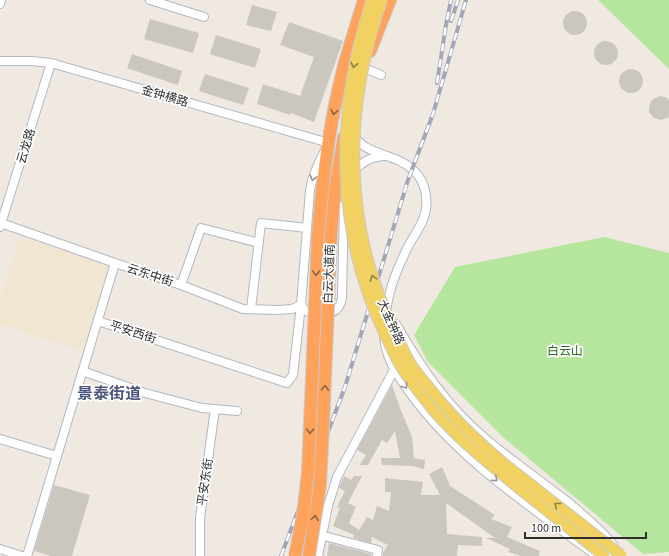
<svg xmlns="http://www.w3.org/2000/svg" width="669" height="556" font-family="'Source Sans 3','Noto Sans SC',sans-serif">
  <rect width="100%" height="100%" fill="#efe9e1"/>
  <path fill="#f0e6d1" d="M20 236 114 266 86 352 0 324V297Z"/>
  <path fill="#b6e59e" d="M598 0H669V69Z
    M604 237 669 253V552L643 554 504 438 428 362 414 335 455 267Z"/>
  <path fill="#cbc7bf" d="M252 5 277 12 271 31 246 25Z
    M563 23a12 12 0 1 1 24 0a12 12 0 1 1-24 0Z
    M150 19 199 33 193 53 144 39Z
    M289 22 343 41 314 122 291 113 290 115 257 104 263 84 300 96 314 57 280 45Z
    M216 35 261 49 255 68 210 54Z
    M594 53a12 12 0 1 1 24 0a12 12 0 1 1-24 0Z
    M132 54 182 71 178 85 127 68Z
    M619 81a12 12 0 1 1 24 0a12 12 0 1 1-24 0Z
    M205 74 249 88 243 105 199 91Z
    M661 96 665 97 669 100V117L661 120 654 118 649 112V108L651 101 653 99Z
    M392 385 400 408 412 437 414 458 425 460 424 469 412 466 382 465 381 458H400L395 431 387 443 382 440 368 465H360L366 455 357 450Z
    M442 467 450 486 495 515 491 519 512 527 507 537 540 551 538 556H521L508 552 510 549 486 538H495L446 503 447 534 482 537V546L458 545 457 556H383V553L388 545 372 537 371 543 353 538 354 535 333 526 340 508 337 507 345 491 339 488 344 476 351 480 354 476H362L348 503 356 507 349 523 359 530 367 517 373 520 377 506 389 511 391 492H385V478L423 482 421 495H440L429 474Z
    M54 485 90 495 72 556H51L34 551Z
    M329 543 371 554V556H327Z"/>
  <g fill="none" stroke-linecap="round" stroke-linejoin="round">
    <defs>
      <path id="minor" d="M150 0 204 17
        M0 4 1 0
        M0 61H32L51 63 329 143C321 158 313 172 310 190L301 305 293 375 287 383 98 321
        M364 68 381 75
        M353 135C366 156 396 153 413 170 421 177 425 186 426 196 426 200 427 205 426 209 424 225 411 238 405 253 396 271 389 290 386 311
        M353 172C362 162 371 156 386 156
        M1 223 115 263 181 285 243 309 278 310 292 309 301 305
        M0 227 51 63
        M181 285 201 228 259 243
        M301 305C303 308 305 311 308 312 315 314 331 314 336 310 340 307 341 303 342 298L344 205
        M251 309 261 223 307 228
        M396 324C420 366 448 408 486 439 512 461 541 481 568 502 584 516 601 529 614 546
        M384 336C386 360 397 374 410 393 457 458 527 504 590 551L595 554
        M82 371 145 393 202 408 237 411
        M0 439 57 456
        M328 537 378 550 377 556
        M0 549 22 556
        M27 556 115 263
        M200 556V518L215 409
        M318 556 328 506 337 477 394 370"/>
      <path id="highway" d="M370 51 390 0
        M331 233 335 190 344 137
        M318 234C323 179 329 124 343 70 349 47 357 23 364 0"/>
    </defs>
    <use href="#minor" stroke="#b4b7c1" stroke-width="10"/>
    <use href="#highway" stroke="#c9c9c9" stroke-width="14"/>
    <use href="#minor" stroke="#fff" stroke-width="8"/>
    <use href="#highway" stroke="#ffa35c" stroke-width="12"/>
    <defs>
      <path id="rail" d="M451 21 458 0
        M437 83 446 25 451 0
        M281 556 345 387 408 180 433 114 466 0"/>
    </defs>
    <use href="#rail" stroke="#a3a6b8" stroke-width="4"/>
    <use href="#rail" stroke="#fff" stroke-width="2.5" stroke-dasharray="8" stroke-linecap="butt"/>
    <defs>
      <path id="major-bridge" d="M372 0C335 110 334 229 385 335 391 347 396 359 403 370 412 384 423 397 433 410 459 440 490 465 521 490 549 512 576 534 604 556
        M382 0C343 110 343 226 395 332 400 343 405 354 411 364 416 372 422 379 428 386 451 416 477 441 506 465L621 555"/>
      <path id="highway-bridge" d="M295 556 303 515 308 472 318 234
        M309 556 320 485 323 425 331 233"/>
    </defs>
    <use href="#major-bridge" stroke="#c9c9c9" stroke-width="12" stroke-linecap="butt"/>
    <use href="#highway-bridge" stroke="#c9c9c9" stroke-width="14" stroke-linecap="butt"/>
    <use href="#major-bridge" stroke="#f2d163" stroke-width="10"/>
    <use href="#highway-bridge" stroke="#ffa35c" stroke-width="12"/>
  </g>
  <defs><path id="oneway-chevron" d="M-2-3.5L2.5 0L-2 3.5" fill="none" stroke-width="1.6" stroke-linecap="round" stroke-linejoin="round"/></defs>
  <g stroke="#908048">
    <use href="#oneway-chevron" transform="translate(354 65) rotate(101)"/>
    <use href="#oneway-chevron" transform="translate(373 278) rotate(-107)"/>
    <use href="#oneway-chevron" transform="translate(557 505) rotate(-142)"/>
  </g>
  <g stroke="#8c6343">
    <use href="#oneway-chevron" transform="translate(334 112) rotate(101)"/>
    <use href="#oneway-chevron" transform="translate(316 273) rotate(92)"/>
    <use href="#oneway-chevron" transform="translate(325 388) rotate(-88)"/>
    <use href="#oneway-chevron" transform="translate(310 431) rotate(92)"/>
    <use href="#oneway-chevron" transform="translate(315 518) rotate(-81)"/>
  </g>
  <g stroke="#969696">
    <use href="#oneway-chevron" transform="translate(313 178) rotate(105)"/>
    <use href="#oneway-chevron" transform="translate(405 386) rotate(54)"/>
    <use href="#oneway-chevron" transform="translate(495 479) rotate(41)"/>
  </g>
  <g text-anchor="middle" stroke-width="3.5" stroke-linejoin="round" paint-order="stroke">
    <g font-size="12" fill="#2e2e2e" stroke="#fff">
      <text transform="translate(165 96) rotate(16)" y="4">金钟横路</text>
      <text transform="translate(26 146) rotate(-73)" y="4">云龙路</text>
      <text transform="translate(329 274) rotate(-88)" y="4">白云大道南</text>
      <text transform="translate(150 275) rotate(18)" y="4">云东中街</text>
      <text transform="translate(391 322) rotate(66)" y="4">大金钟路</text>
      <text transform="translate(133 332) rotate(18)" y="4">平安西街</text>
      <text transform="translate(205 482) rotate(-82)" y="4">平安东街</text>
    </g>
    <g font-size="12" fill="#2c6e1b" stroke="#fff">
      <text x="565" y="355">白云山</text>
    </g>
    <g font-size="16" font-weight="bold" fill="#4d5680" stroke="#fff">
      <text x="109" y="399">景泰街道</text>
    </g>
  </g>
  <path d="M525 532v6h121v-6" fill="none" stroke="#2e2e2e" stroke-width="2"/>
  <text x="531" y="532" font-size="12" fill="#2e2e2e" stroke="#ffffff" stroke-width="3" paint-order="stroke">100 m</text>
</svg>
